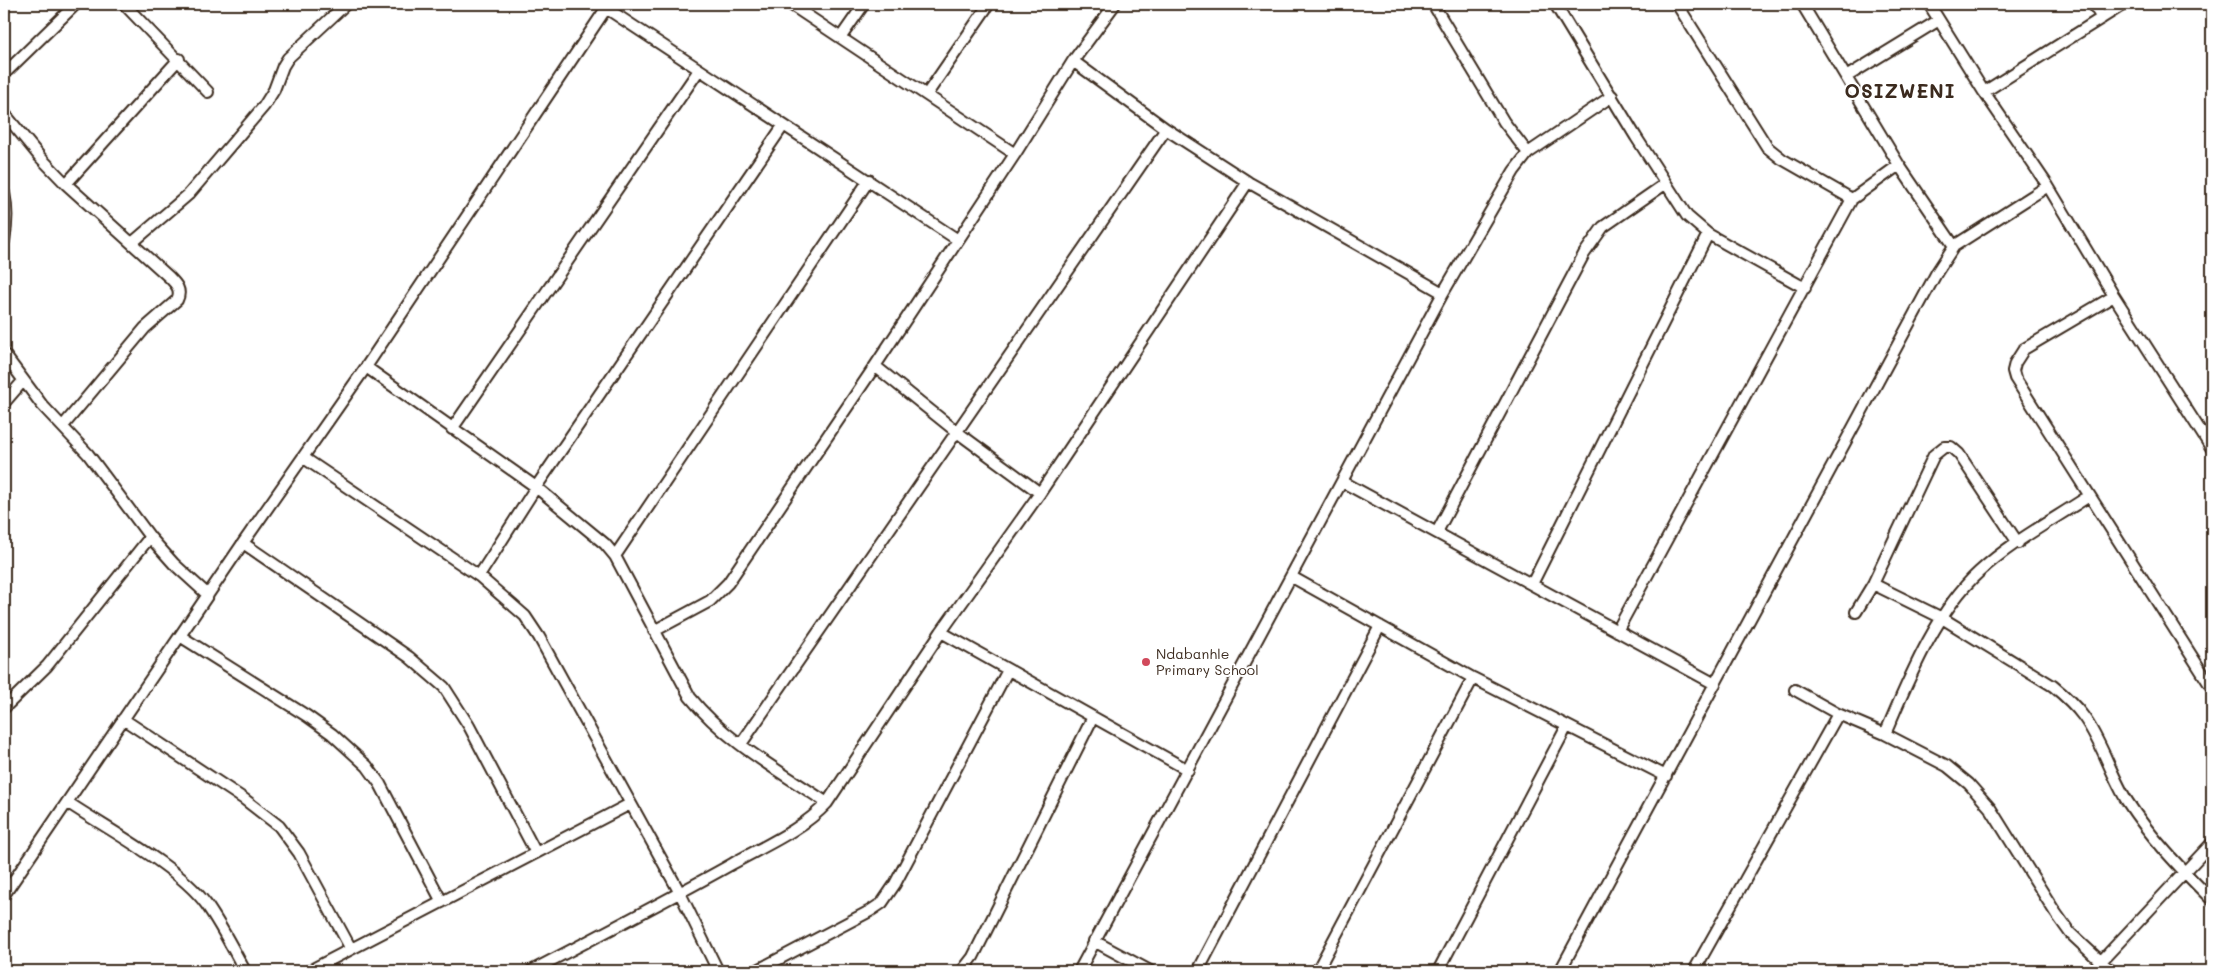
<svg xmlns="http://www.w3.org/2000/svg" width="2216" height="975" font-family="Mali,sans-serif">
  <rect width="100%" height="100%" fill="#fff"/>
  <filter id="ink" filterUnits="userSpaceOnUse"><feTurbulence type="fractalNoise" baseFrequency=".02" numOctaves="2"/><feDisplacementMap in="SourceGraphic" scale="10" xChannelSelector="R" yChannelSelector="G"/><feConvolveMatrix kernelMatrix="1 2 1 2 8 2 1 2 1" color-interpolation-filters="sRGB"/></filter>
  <g filter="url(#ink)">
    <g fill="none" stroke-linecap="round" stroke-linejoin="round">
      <defs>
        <path id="minor" d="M124 4 208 92
          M790 4 1015 154
          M1433 4 1504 122 1528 153
          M1555 4 1636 137 1687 216 1708 234 1805 288
          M1677 4 1767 147 1782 159 1852 199
          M1802 4 1899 165 1954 246
          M1929 4 1984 92 2048 186 2114 296 2212 449
          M2093 4 2102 18
          M606 8 958 240
          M841 37 864 4
          M4 74 76 4
          M1846 77 1939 20
          M1984 92 2124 4
          M927 94 989 4
          M4 113 40 157 66 184 169 277C176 284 182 290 177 300L145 328 63 426
          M1248 182 1443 293
          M66 184 179 59
          M4 193C8 210 7 224 4 241
          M132 243 189 194 264 106 274 90 283 66 288 58 346 4
          M2114 296 2024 349 2015 363 2013 371 2015 378 2212 688
          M4 354 42 405 88 454 150 537 174 564 208 595
          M875 366 957 432 1040 493
          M366 367 536 487 605 544 615 556 690 697C726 742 780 771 827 803
          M4 403 23 381
          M452 429 699 70
          M304 458 479 576 525 616 539 637 680 893 718 971
          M1343 482 1715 684
          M1437 532 1584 254 1603 227 1665 184
          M243 543 409 657 444 687 469 726 536 853
          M615 556 869 180
          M479 576 536 487 783 126
          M1292 577 1473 678 1666 776
          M1532 584 1708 234
          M1873 584 1942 618 2053 686C2064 695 2075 705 2083 716 2101 740 2111 775 2127 801 2150 837 2182 870 2212 900
          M1856 612 1873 584 1934 455 1944 447H1951L1959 454 2018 543
          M654 631 710 601 728 583 875 366 1015 154 1073 61 1115 4
          M1617 631 1852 199 1899 165
          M941 632 1093 717 973 957 962 971
          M180 636 307 716 332 734 367 766 380 784 442 902
          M1795 690 1838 714 1885 734 1947 766 1969 784 1990 808 2055 912 2070 933 2111 971
          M4 708 47 666 150 537
          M1093 717 1188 770
          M123 719 244 799 279 826 299 853 351 949
          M1885 734C1908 681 1936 611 1979 572 2011 542 2053 520 2089 496
          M741 744 1166 129
          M67 802C107 829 178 866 206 904 221 925 233 949 245 971
          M4 895 243 543 366 367 609 4
          M1094 941 1150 971
          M309 971 630 804
          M531 971C598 936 666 901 732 864 764 846 802 830 827 803L941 632 1040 493 1248 182 1166 129 1073 61
          M756 971 870 911 882 903 895 884 1008 670
          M1079 971 1443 293 1514 171 1528 153 1612 96
          M1198 971 1380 626
          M1317 971 1473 678
          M1438 971 1567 726
          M1560 971 1937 272 1954 246 2048 186
          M1694 971 1838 714
          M2092 971 2212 843"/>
      </defs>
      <use href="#minor" stroke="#3b2a1e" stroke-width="14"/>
      <use href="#minor" stroke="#fff" stroke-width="10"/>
    </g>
  </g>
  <circle fill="#d1495b" stroke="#fff" stroke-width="2" cx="1146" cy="662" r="5"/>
  <g text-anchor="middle" stroke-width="4" stroke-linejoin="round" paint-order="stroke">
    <g font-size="14" fill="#3b2a1e" stroke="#fff" text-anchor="start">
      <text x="1156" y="659">Ndabanhle<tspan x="1156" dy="16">Primary School</tspan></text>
    </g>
    <g font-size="19" font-weight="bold" letter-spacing="1" fill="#3b2a1e" stroke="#fff">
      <text x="1900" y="98">OSIZWENI</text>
    </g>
  </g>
  <rect width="2216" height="975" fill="none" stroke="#fff" stroke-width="20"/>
  <rect x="10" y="10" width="2196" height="955" fill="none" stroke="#3b2a1e" stroke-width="2" filter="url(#ink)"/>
</svg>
